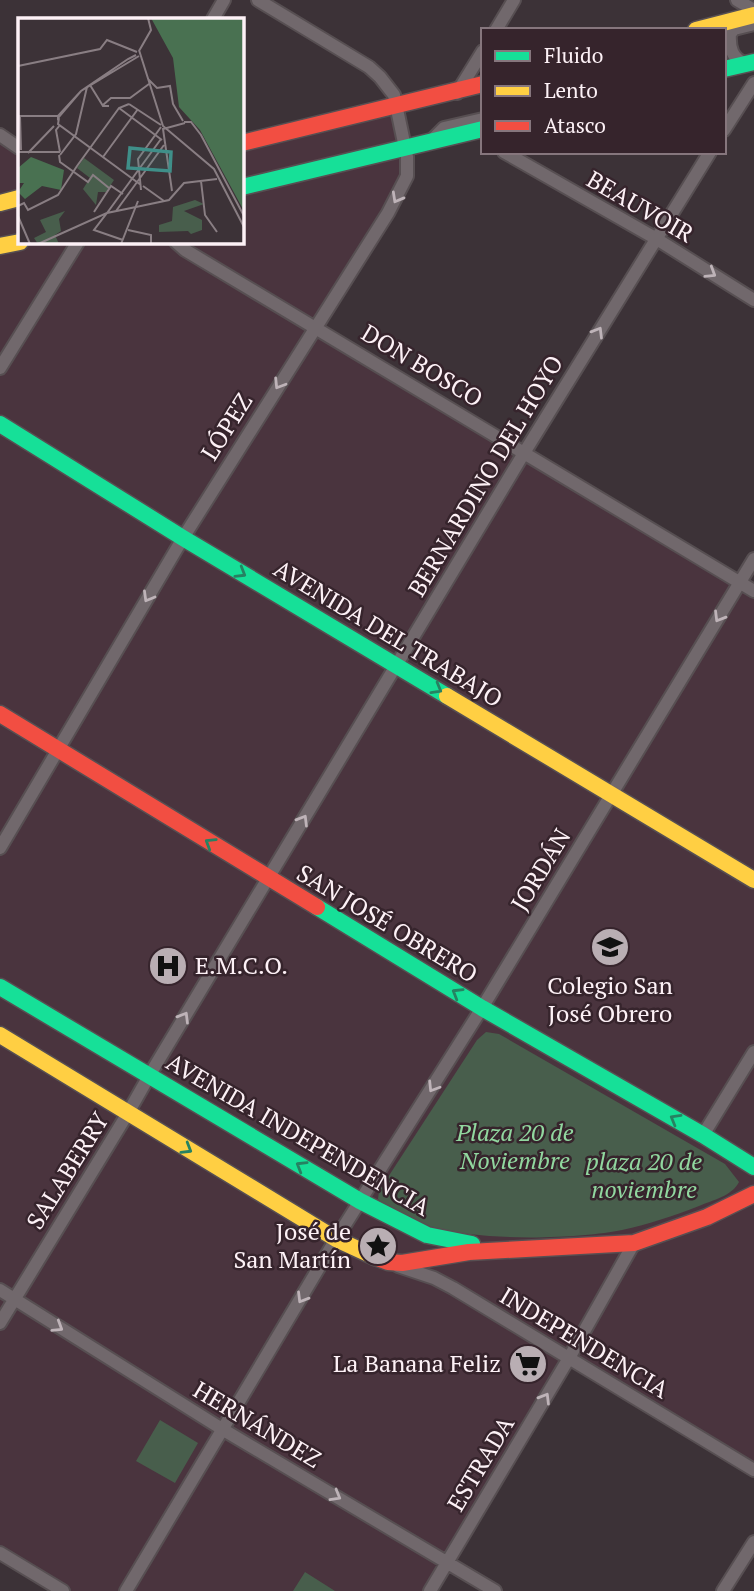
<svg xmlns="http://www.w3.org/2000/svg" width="754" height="1591" font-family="'PT Serif',serif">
  <rect width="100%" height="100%" fill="#3c3237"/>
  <path fill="#4a343e" d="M396 104 407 176 315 326 754 591V1470L569 1358 430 1591H63L0 1553V135L19 148V242H242V143Z"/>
  <path fill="#485e4c" d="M486 1032 499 1034 725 1164 739 1182C732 1196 713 1200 699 1206 673 1216 649 1224 622 1230 568 1241 414 1246 378 1199L379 1191 477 1040Z
    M160 1420 198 1443 175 1483 136 1461Z
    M305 1572 335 1591H293Z"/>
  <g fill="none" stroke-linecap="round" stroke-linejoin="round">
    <defs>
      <path id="street" d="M737 0 754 10
        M213 19 224 0
        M496 30 514 0
        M746 64C732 59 729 48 730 34L734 29 754 24
        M457 93 483 51
        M724 130 754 83
        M0 135 19 148
        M432 140 444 128 483 119
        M504 152 655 238 754 300
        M176 242 185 250 754 591
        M0 368 78 242
        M0 848 183 538 388 213 407 176V157L394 95 380 77 369 67 258 0
        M703 1135 754 1052
        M398 1266 434 1278 453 1288 754 1470
        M0 1290 222 1429 495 1591
        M0 1323 128 1113 149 1076 524 453 710 152
        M0 1553 63 1591
        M126 1591 336 1239 482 1008 754 559
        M430 1591 569 1358 634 1243
        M723 1591 754 1542"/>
      <path id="fast" d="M724 69 754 62
        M242 187 483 129
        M0 424 183 538 447 696
        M317 907 482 1008 703 1135 754 1167
        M0 987 360 1201 427 1235 472 1244"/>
      <path id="slow" d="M696 30 754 15
        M0 203 19 198
        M0 246 20 242
        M447 696 754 880
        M0 1035 336 1239 375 1257"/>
      <path id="jam" d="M242 143 483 84
        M0 714 317 907
        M375 1257 388 1262 402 1263 469 1252 634 1243 707 1217 754 1194"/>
    </defs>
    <use href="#street" stroke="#574f52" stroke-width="16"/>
    <use href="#fast" stroke="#574f52" stroke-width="19"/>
    <use href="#slow" stroke="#574f52" stroke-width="19"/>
    <use href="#jam" stroke="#574f52" stroke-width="19"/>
    <use href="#street" stroke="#71686c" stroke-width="12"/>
    <use href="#fast" stroke="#16e098" stroke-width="16"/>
    <use href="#slow" stroke="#ffcf43" stroke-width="16"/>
    <use href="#jam" stroke="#f24e42" stroke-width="16"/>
  </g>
  <defs><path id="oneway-chevron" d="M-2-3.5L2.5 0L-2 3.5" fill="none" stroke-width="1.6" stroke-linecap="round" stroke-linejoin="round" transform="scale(1.75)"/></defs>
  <g stroke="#beb3b8">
    <use href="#oneway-chevron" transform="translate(397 198) rotate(119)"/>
    <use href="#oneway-chevron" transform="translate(711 273) rotate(32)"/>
    <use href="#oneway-chevron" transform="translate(598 332) rotate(-59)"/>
    <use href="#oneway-chevron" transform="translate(279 384) rotate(122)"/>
    <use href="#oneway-chevron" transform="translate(148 597) rotate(120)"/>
    <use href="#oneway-chevron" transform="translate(719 617) rotate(121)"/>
    <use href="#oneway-chevron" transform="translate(303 820) rotate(-59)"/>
    <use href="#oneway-chevron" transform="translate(184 1017) rotate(-59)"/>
    <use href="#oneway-chevron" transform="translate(433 1087) rotate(122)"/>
    <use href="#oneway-chevron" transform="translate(302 1298) rotate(121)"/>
    <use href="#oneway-chevron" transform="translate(58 1327) rotate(32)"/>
    <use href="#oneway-chevron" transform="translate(545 1398) rotate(-59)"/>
    <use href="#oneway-chevron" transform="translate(336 1496) rotate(30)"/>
  </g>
  <g stroke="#268262">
    <use href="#oneway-chevron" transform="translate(241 573) rotate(31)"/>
    <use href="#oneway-chevron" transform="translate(437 689) rotate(30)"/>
    <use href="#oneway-chevron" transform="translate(210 843) rotate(-148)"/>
    <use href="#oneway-chevron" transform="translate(457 993) rotate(-149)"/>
    <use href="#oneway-chevron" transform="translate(675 1119) rotate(-150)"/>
    <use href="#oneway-chevron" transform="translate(187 1149) rotate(31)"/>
    <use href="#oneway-chevron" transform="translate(301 1166) rotate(-149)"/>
  </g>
  <defs>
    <symbol id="school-disc" viewBox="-11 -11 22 22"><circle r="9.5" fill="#b9aeb3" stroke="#36242c"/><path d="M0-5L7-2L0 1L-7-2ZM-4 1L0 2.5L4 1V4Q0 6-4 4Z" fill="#111"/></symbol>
    <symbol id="hospital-disc" viewBox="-11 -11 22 22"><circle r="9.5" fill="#b9aeb3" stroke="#36242c"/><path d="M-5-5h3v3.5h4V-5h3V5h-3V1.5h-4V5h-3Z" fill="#111"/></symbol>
    <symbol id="sight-disc" viewBox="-11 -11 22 22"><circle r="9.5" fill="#b9aeb3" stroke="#36242c"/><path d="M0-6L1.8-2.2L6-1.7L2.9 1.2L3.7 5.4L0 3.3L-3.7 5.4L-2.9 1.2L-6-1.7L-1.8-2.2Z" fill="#111"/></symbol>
    <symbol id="supermarket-disc" viewBox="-11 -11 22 22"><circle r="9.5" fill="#b9aeb3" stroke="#36242c"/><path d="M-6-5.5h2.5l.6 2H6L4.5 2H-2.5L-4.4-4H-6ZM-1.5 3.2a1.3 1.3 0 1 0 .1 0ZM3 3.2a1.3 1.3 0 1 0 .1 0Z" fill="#111"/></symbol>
  </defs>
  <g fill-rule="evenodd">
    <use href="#school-disc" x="588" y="925" width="44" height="44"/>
    <use href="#hospital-disc" x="146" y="944" width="44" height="44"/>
    <use href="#sight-disc" x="356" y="1224" width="44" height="44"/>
    <use href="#supermarket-disc" x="506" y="1342" width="44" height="44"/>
  </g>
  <g text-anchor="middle" stroke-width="5" stroke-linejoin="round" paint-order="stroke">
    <g font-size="24" fill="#fdf1f6" stroke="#36242c">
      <text transform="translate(640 207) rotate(30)" y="8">BEAUVOIR</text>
      <text transform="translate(422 366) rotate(31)" y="8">DON BOSCO</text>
      <text transform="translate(227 427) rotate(-58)" y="8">LÓPEZ</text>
      <text transform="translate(486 476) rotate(-59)" y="8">BERNARDINO DEL HOYO</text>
      <text transform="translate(388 634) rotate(31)" y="8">AVENIDA DEL TRABAJO</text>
      <text transform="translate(541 870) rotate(-59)" y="8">JORDÁN</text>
      <text transform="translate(387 924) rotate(31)" y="8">SAN JOSÉ OBRERO</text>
      <text transform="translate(298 1135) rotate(30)" y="8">AVENIDA INDEPENDENCIA</text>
      <text transform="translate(68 1171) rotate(-58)" y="8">SALABERRY</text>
      <text transform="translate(584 1343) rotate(31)" y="8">INDEPENDENCIA</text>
      <text transform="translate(257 1425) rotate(31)" y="8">HERNÁNDEZ</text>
      <text transform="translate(481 1464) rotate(-59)" y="8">ESTRADA</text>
    </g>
    <g font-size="24" fill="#fdf1f6" stroke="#36242c" text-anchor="end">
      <text x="195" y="974" text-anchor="start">E.M.C.O.</text>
      <text x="610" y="994" text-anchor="middle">Colegio San<tspan x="610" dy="28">José Obrero</tspan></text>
      <text x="351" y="1240">José de<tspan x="351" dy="28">San Martín</tspan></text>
      <text x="501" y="1372">La Banana Feliz</text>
    </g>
    <g font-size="24" font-style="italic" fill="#91d79f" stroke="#36242c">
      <text x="515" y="1141">Plaza 20 de<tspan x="515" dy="28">Noviembre</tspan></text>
      <text x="644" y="1170">plaza 20 de<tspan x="644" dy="28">noviembre</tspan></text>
    </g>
  </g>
  <g transform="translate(18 18)">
    <rect width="226" height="226" fill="#3c3237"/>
    <path d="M66 140 96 162 88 174H80L78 187 65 171 72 160 59 150ZM177 182 186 186 166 193 184 202V212L173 216 170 213 141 214V207L154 203 155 189ZM47 193 41 201 43 213 37 217 41 226H20L16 220 28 214 22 202Z" fill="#485e4c"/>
    <path d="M133 0H226V193L182 112 161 89 155 40ZM13 139 46 152 43 172 24 168 7 181 0 174 6 165H0V150Z" fill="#497151"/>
    <path fill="none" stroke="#897e83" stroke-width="2" d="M121 32 145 108 196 151 226 209M121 33 133 12 130 0M118 37 110 41 63 73 40 98V100L63 73 121 38M0 48 82 31 89 22 119 34M130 61 139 70 152 68 155 86 165 103M72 67 85 88H91M111 86 143 107M85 87 93 80H112L131 66M101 90 144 122M0 98H40M2 98 3 132M41 100 40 106 123 167M166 104H173L183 117 226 198M42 107 38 112 42 134M0 134H42M10 135 36 108M41 137 42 144 70 164 75 157 91 170M42 137 58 116 69 69M85 139 120 91M59 148 101 90 111 86M183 163 187 197 199 214M125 168 146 183M123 172 120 141 143 109M154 173 145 111 167 105M0 188 6 185 10 192 40 177 59 148M118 189 151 182 166 165 199 161M98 193 146 127M76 194 93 168 105 176M0 198 12 226M110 212 133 217V226M105 222 76 212 89 195 118 189M20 226 89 195 143 121M103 226 120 183"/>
    <path fill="#3f8f89" fill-opacity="0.15" stroke="#3f8f89" stroke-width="3.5" d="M112 130 153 134 152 153 110 150Z"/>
    <rect width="226" height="226" fill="none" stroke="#fdf1f6" stroke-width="3.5"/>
  </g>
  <rect x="481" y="28" width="245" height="126" fill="#36242c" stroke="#86767d" stroke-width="2"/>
  <rect x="495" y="51" width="35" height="10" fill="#16e098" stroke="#86767d" stroke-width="2"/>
  <text x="544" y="63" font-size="21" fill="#fdf1f6">Fluido</text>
  <rect x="495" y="86" width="35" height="10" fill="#ffcf43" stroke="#86767d" stroke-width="2"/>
  <text x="544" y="98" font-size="21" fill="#fdf1f6">Lento</text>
  <rect x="495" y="121" width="35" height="10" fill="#f24e42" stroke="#86767d" stroke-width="2"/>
  <text x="544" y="133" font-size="21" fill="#fdf1f6">Atasco</text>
</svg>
